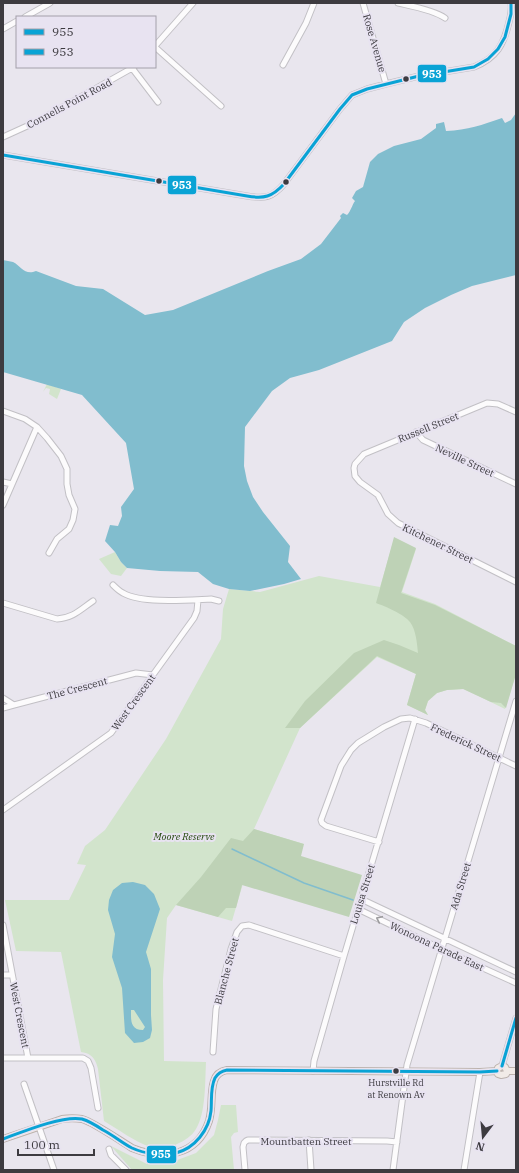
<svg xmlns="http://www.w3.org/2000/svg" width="519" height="1173" font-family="'IBM Plex Serif',serif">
  <rect width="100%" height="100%" fill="#e9e6ee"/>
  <path fill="#d2e4cc" d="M47 384 61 389 57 399 49 394 50 389 46 388 43 392Z
    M394 539 416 549 402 592 435 604 516 646V674L505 709 464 689 447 690 437 693 428 701 425 710 428 715 407 705 416 674 377 657 300 728 254 829 304 844 249 863 232 921 176 905 167 918 163 980 164 1061 206 1062C205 1081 206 1113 196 1129 192 1136 184 1141 177 1144 169 1149 159 1150 150 1147 134 1141 119 1130 104 1121L98 1069C96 1060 92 1053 81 1052L61 952 16 951 5 900H69L86 865 77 864 85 846 105 830 166 739 221 639 223 609 229 589 260 592 319 576 380 587Z
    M115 552 121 562 127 568 121 576 111 574 99 559Z
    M221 1105H236L238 1132 234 1133 231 1137 234 1170H132L111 1146 147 1164 172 1162 196 1153 214 1135 218 1120Z"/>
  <path fill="#bed2b6" d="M394 537 416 548 401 593 435 605 516 646V674L506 708 501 703 491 702 463 689 447 690 437 693 428 701 425 710 428 715 407 705 416 674 377 656 300 728H285L305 701 354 653 384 640 399 645 418 653C417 643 416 630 410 622 405 615 385 606 376 603Z
    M254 829 304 844 301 856 362 875 349 917 242 885 236 908H226L218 917 176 905 201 877 231 838 243 841Z"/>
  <path fill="#81bdce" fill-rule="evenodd" d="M516 113V275L472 286 451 295 425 308 404 322 392 341 319 370 290 378 272 391 245 427 244 466 247 481 253 497 263 512 290 546 288 562 301 579 284 584 250 591 229 589 213 584 198 572 160 571 127 568 121 562 115 552 105 541 110 525 118 526 122 516 121 507 134 489 126 443 82 395 3 372V260C6 261 10 261 13 262 21 266 25 276 36 271L76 286 103 289 145 315 173 310 268 271 301 259 321 244 341 218 340 216 343 213 347 215C351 211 352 205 355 201L352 198 356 191 363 187 370 162 378 154 394 146 421 139 436 128V124L444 122 446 131C468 130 482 125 502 118L505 123 511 120Z
    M133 882 145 885 154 894 160 909 146 952 151 969V1015L152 1030 150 1038 143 1042 134 1043 125 1033 122 988 112 957 115 934 108 910 109 900 113 890 122 883ZM131 1010H134L145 1027 143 1030C130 1030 131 1020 131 1010Z"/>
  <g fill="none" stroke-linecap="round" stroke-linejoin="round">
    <path stroke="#81bdce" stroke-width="1.5" d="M232 849 304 883 353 900"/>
    <defs>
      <path id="minor" d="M363 3 386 84
        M398 3C411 6 434 10 445 18
        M25 17 50 3
        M3 29 17 21
        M155 46 193 3
        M155 47 221 106
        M283 65 306 23 314 3
        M132 68 158 102
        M3 137 36 122 134 67
        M3 155 247 196C265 199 272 198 284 184L340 109 352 95 367 89 386 84 419 76 474 67C497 58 504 44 509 22 511 15 512 9 511 3
        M3 411 25 419 37 427 47 438 61 456 67 469V484L69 495 75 509 73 520 69 529 57 539 49 553
        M516 412 498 404 487 403 364 454 355 464 354 468 355 476 360 482 378 495 388 514 398 523 516 582
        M416 432 423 440 516 484
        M3 482 12 484
        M3 505 37 427
        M113 585C116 588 119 591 123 593 142 604 188 600 211 599L219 601
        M3 603 57 619C73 618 80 610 93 601
        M3 698 14 705 136 673 153 675
        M3 708 14 705
        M3 810 111 733 194 618 197 611 198 600
        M379 842 326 826 322 823 321 820 341 766 351 750 358 743 384 727 401 719 410 718 426 723 516 766
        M361 899 516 972
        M358 909 441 949 516 983
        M3 925 28 1058
        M3 975H12
        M213 1052 216 1009 231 949 237 932 242 926 249 925 344 956
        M3 1058H83L88 1061 91 1068 98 1108
        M502 1066 516 1018
        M313 1071 314 1061 344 956 415 719
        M24 1084 54 1170
        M309 1140 311 1170
        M109 1149 111 1155 126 1170
        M245 1170 243 1147 244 1143 246 1141 248 1140 387 1141 397 1142
        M393 1170 407 1065 516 701
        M464 1170 480 1072"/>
      <path id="major" d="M497 1071 498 1068 502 1066 505 1067 507 1071
        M497 1071 498 1074 501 1075 506 1074 507 1071
        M507 1071H516
        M3 1139 62 1119C69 1118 75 1118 82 1119 95 1123 119 1140 132 1148 162 1160 197 1157 209 1121 213 1108 210 1093 214 1081 216 1074 221 1071 227 1070L480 1072 497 1071"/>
    </defs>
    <use href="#minor" stroke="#c2c0c5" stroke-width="7"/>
    <use href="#major" stroke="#bcb2ad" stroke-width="8"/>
    <use href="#minor" stroke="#fcfbfc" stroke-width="5"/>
    <use href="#major" stroke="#f1ebe7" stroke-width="6"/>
    <defs>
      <path id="bus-1" d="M502 1066 516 1018
        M3 1139C22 1132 63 1115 82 1119 89 1121 97 1126 103 1130 113 1135 122 1143 132 1148 145 1154 162 1156 176 1153 195 1148 209 1130 211 1111 212 1101 210 1088 215 1078 218 1073 222 1071 227 1070L480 1072 497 1071"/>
      <path id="bus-2" d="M3 155 247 196C264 199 272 197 284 184L340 109 352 95 367 89 419 76 474 67 488 59 498 49 505 37 511 14V3"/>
    </defs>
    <use href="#bus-1" stroke="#e8e3f1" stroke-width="6"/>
    <use href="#bus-2" stroke="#e8e3f1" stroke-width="6"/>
    <use href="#bus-1" stroke="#09a3d5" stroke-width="3"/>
    <use href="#bus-2" stroke="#09a3d5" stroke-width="3"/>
  </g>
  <defs><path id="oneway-chevron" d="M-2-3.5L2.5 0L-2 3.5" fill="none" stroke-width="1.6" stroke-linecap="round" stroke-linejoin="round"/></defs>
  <use stroke="#9c9b9e" href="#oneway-chevron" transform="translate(379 919) rotate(-155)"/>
  <g fill="#3d3b40" stroke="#e8e3f1" stroke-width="1.5">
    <circle cx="406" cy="79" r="3.5"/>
    <circle cx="159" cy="181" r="3.5"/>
    <circle cx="286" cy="182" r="3.5"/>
    <circle cx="396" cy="1071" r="3.5"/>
  </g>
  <g text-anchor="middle" stroke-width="4" stroke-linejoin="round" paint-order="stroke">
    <g font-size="9" fill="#3d3b40" stroke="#e8e3f1">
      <text x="396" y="1086">Hurstville Rd<tspan x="396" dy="12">at Renown Av</tspan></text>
    </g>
    <g font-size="10" fill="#3d3b40" stroke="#e8e3f1">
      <text transform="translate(375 43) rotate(74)" y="4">Rose Avenue</text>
      <text transform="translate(69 103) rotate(-28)" y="4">Connells Point Road</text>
      <text transform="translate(428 427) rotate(-22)" y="4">Russell Street</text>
      <text transform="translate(465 460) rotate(25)" y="4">Neville Street</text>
      <text transform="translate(438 543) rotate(26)" y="4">Kitchener Street</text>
      <text transform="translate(77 688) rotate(-15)" y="4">The Crescent</text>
      <text transform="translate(133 702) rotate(-54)" y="4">West Crescent</text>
      <text transform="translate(466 742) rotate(25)" y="4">Frederick Street</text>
      <text transform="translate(460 886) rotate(-73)" y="4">Ada Street</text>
      <text transform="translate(362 894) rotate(-73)" y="4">Louisa Street</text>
      <text transform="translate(437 946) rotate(25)" y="4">Wonoona Parade East</text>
      <text transform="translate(226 971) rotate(-75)" y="4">Blanche Street</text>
      <text transform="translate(20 1015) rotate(79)" y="4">West Crescent</text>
      <text x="306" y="1145">Mountbatten Street</text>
    </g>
    <g font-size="10" font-style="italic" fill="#23470c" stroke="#e8e3f1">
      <text x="184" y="840">Moore Reserve</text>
    </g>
  </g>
  <g stroke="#e8e3f1" stroke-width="1.5">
    <rect x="417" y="64" width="30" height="19" rx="4" fill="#09a3d5"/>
    <rect x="167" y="175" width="30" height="20" rx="4" fill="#09a3d5"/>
    <rect x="146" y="1145" width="31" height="19" rx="4" fill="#09a3d5"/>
  </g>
  <g font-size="11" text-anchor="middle" font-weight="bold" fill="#fff">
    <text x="432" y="78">953</text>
    <text x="182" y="189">953</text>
    <text x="161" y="1158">955</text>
  </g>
  <rect width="519" height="1173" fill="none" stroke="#3d3b40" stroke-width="8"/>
  <rect x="16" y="16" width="140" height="52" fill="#e8e3f1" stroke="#a4a0aa"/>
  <rect x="24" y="29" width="20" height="6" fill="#09a3d5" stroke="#a4a0aa"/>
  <text x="52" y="36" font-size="12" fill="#3d3b40">955</text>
  <rect x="24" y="49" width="20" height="6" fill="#09a3d5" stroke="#a4a0aa"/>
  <text x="52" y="56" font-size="12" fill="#3d3b40">953</text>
  <g transform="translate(483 1137) rotate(196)" stroke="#e8e3f1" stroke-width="3" paint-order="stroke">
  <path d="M0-3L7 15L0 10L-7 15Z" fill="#3d3b40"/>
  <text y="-6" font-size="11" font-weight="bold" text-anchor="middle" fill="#3d3b40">N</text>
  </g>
  <path d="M18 1149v6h76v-6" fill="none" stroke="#3d3b40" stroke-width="2"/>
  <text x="24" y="1149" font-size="12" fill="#3d3b40" stroke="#e8e3f1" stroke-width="3" paint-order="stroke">100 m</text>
</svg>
